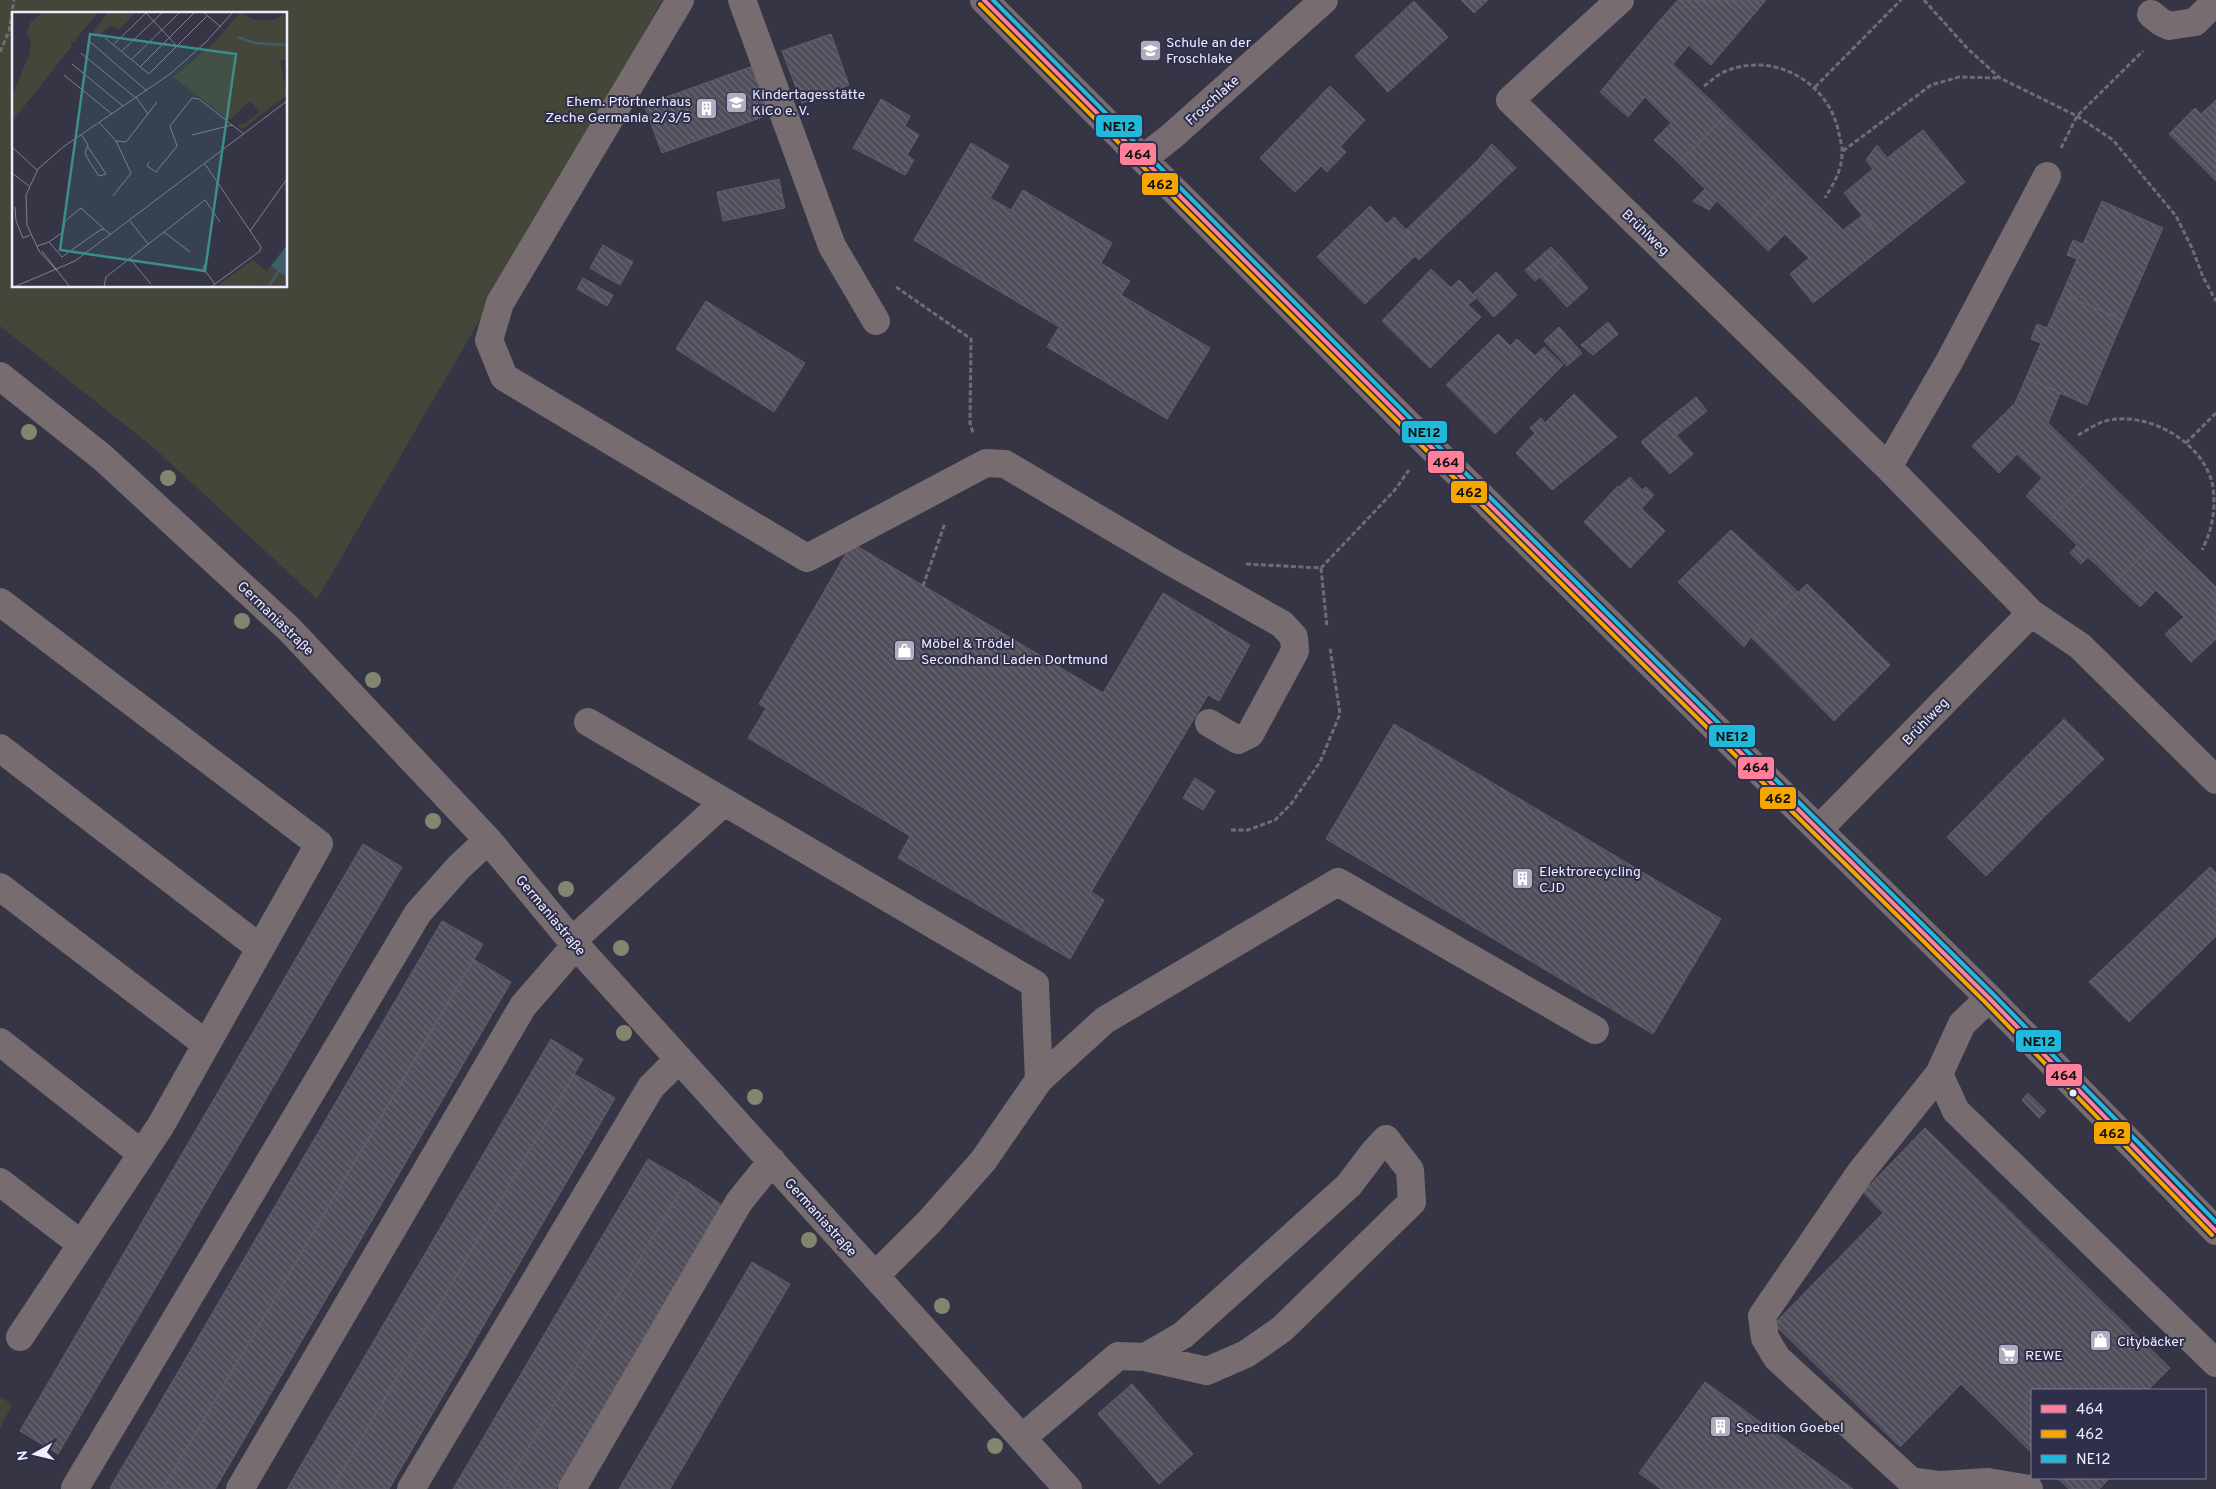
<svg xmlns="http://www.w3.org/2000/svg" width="2216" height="1489" font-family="Overpass,sans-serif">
  <defs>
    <pattern id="building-back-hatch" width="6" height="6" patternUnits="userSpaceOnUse" patternTransform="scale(1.25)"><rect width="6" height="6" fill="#514e5b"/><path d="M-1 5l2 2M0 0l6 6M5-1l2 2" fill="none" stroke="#6a6874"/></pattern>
  </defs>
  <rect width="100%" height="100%" fill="#363545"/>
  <path fill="#444639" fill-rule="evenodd" d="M0 0H662L565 174 317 599 153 447 0 326ZM14 14H286V286H14Z
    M0 1396 12 1405 0 1428Z"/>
  <path fill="url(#building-back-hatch)" stroke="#625d6a" d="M1461 0H1488L1474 13Z
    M1678 0H1766L1711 65 1660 20Z
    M1414 1 1448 37 1388 92 1355 56Z
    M1660 20 1689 45 1673 64 1726 115 1679 163 1654 140 1671 123 1645 97 1628 117 1600 92Z
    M831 34 849 85 802 103 782 51Z
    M753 66 771 114 662 153 644 105Z
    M1330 86 1365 120 1340 147 1346 152 1327 172 1321 166 1295 192 1260 158Z
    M881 99 910 116 905 126 919 135 907 155 914 160 905 175 853 148Z
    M2216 100V181L2169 134 2195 108 2201 114Z
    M1726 115 1791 179 1744 227 1717 201 1709 210 1693 201 1705 189 1679 163Z
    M1923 130 1965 182 1886 245 1844 193 1873 169 1866 160 1877 145 1887 158Z
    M971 143 1009 166 990 198 1011 210 1023 190 1112 243 1101 263 1130 281 1121 295 1210 348 1167 419 1047 347 1059 327 914 240Z
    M1492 144 1516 168 1501 182 1479 159Z
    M1479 159 1501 182 1419 260 1415 256 1417 254 1403 239 1409 233 1406 230Z
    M779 179 785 208 723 221 717 192Z
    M1791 179 1843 230 1863 215 1886 245 1813 303 1790 274 1809 258 1785 234 1768 251 1744 227Z
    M2102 201 2163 228 2123 320 2062 294 2077 259 2067 255 2073 240 2083 244Z
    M1370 206 1387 224 1394 217 1409 233 1403 239 1417 254 1365 304 1317 257Z
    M603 245 633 262 620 285 590 268Z
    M1551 247 1562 258 1535 281 1525 270Z
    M1562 258 1588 288 1567 307 1540 277Z
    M1431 269 1451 288 1459 280 1476 298 1468 305 1481 317 1430 368 1382 321Z
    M1496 272 1517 295 1494 317 1473 294Z
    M583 278 613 295 607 306 577 289Z
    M2062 294 2123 320 2087 405 2026 378 2041 343 2031 339 2037 324 2047 328Z
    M706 301 805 363 774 412 676 349Z
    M1608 322 1618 334 1593 355 1581 345Z
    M1559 327 1582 353 1567 366 1544 341Z
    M1498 334 1510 346 1517 339 1535 356 1544 347 1563 365 1495 434 1446 385Z
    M2026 378 2060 393 2048 423 2097 471 2050 519 2026 496 2042 478 2017 454 1999 473 1972 446 2015 403Z
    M1574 394 1617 437 1552 490 1516 453 1535 433 1530 428 1541 418 1545 423Z
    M1696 397 1707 411 1677 435 1665 422Z
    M1665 422 1693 454 1670 474 1641 442Z
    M2097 471 2162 535 2115 583 2088 557 2081 564 2070 553 2077 545 2050 519Z
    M1630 477 1642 490 1646 487 1654 495 1641 509 1619 487Z
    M1618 486 1665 531 1630 568 1584 522Z
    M1731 530 1798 592 1751 637 1744 647 1678 582Z
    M2162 535 2216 587V639L2191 662 2165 634 2184 617 2156 590 2140 607 2115 583Z
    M852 543 1103 693 1163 593 1250 645 1219 701 1208 695 1091 892 1104 900 1070 959 898 858 910 836 748 738 766 708 759 704Z
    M1807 584 1890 665 1834 721 1751 637Z
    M2064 719 2104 759 2045 816 2007 776Z
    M1394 724 1721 919 1653 1034 1326 839Z
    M2007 776 2045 816 1986 876 1947 837Z
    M1195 778 1215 791 1203 810 1183 798Z
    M363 844 402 867 58 1454 20 1431Z
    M2210 867 2216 873V936L2190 962 2152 922Z
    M442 921 483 944 163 1489H112L110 1488Z
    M2152 922 2190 962 2129 1022 2089 982Z
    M473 959 511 982 215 1489H163Z
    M551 1039 583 1059 332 1489H287Z
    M574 1074 615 1098 389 1489H332Z
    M2028 1093 2046 1111 2039 1118 2022 1100Z
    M1925 1128 2170 1368 2148 1390H2032V1453L1961 1384 1900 1447 1774 1324 1883 1213 1863 1192Z
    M648 1159 686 1181 504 1489H453Z
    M686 1181 722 1205 556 1489H504Z
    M752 1262 790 1284 670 1489H619Z
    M1705 1382 1853 1489H1661L1639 1473Z
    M1132 1384 1193 1454 1159 1484 1098 1414Z
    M2057 1478H2110L2099 1489H2069Z"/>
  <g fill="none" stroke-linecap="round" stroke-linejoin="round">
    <path stroke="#726b71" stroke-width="3" stroke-dasharray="5 2.5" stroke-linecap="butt" d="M1924 0 1967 48 2000 78 2077 116 2113 140 2176 216 2192 248 2203 277 2216 301
      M0 52 9 31 14 0
      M1704 86C1710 82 1718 74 1726 71 1775 51 1830 83 1839 134 1840 140 1843 147 1842 153 1842 170 1834 183 1825 198
      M1815 87 1901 0
      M2061 148 2077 116 2143 51
      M1843 151 1931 85 1959 77 2000 78
      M896 287 971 339 970 423 973 433
      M2078 435C2086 431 2094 425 2102 422 2145 408 2205 442 2213 487 2216 511 2212 530 2202 550
      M2186 443 2216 413
      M1246 564 1321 568 1394 491 1409 470
      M1321 568 1327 627
      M923 586 945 523
      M1231 830H1248L1275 820 1291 804 1320 762 1340 714 1330 648"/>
    <path stroke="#776d70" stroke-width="28" d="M680 0 500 303 489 340 504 377 807 558 986 463 1005 464 1168 560 1282 624 1294 637 1295 651 1250 734 1238 740 1209 723
      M742 0 832 246 876 321
      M984 0 1426 442 1989 998 2216 1231
      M1620 0 1510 100 1888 467 2031 613 2080 646 2216 780
      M2151 14 2161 22 2169 26 2195 22 2216 1
      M1144 158 1172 136 1324 0
      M0 376 102 457 290 630 488 840 572 941 1068 1489
      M1888 467 1949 362 2047 176
      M0 602 319 844 161 1125 20 1337
      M588 722 1035 984 1039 1080 983 1161 929 1222 875 1276
      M0 748 260 948
      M1819 829 2031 613
      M0 887 206 1044
      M572 941 724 802
      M1989 998 1962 1024 1939 1074 1956 1111 2216 1363
      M0 1042 142 1154
      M1939 1074 1860 1173 1762 1316 1765 1338 1777 1358 1911 1481 1940 1485 1988 1482 2029 1489
      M1039 1080 1105 1020 1338 882 1595 1030
      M0 1182 81 1244
      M1022 1438 1118 1356 1145 1357 1207 1371 1246 1354 1282 1329 1412 1202 1410 1170 1386 1139 1374 1152 1349 1185 1219 1303 1183 1335 1145 1357
      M75 1488 418 913 459 867 488 840
      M240 1489 523 1006 576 945
      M411 1489 651 1087 679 1059
      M572 1489 739 1202 772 1161"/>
    <defs>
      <path id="bus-1" d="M984 0 1426 442 1989 998 2216 1231"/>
      <path id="bus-2" d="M980 4 1422 446 1985 1002 2212 1235"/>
      <path id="bus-3" d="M993 0 1430 438 1993 994 2216 1222"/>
    </defs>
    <use href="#bus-1" stroke="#302f4b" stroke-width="8"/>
    <use href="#bus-2" stroke="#302f4b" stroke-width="8"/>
    <use href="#bus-3" stroke="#302f4b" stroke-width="8"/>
    <use href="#bus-1" stroke="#ff8098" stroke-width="4"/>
    <use href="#bus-2" stroke="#f7a600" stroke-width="4"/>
    <use href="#bus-3" stroke="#20b9da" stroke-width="4"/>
  </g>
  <g fill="#82866e">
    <circle cx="29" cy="432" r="8"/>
    <circle cx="168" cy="478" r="8"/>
    <circle cx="242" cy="621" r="8"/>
    <circle cx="373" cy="680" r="8"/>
    <circle cx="433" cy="821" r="8"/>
    <circle cx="566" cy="889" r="8"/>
    <circle cx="621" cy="948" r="8"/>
    <circle cx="624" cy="1033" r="8"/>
    <circle cx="755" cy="1097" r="8"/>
    <circle cx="809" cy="1240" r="8"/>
    <circle cx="942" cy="1306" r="8"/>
    <circle cx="995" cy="1446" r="8"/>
  </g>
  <defs>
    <symbol id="school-square" viewBox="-11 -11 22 22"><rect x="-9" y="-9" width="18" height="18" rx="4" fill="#adadbe" stroke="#302f4b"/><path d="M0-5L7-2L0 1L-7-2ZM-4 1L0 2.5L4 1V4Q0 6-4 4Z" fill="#fff"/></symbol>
    <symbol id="building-square" viewBox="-11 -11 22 22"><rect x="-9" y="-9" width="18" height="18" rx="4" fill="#adadbe" stroke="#302f4b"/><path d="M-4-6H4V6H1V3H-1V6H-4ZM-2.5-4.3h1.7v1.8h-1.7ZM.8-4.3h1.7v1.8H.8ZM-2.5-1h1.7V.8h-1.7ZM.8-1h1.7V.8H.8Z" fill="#fff"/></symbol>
    <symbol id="shop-square" viewBox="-11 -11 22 22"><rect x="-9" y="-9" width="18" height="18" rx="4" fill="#adadbe" stroke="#302f4b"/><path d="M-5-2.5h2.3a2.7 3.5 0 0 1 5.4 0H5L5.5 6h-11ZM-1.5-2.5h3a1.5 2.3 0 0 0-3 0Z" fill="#fff"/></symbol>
    <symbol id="supermarket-square" viewBox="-11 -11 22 22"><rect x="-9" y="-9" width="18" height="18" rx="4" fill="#adadbe" stroke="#302f4b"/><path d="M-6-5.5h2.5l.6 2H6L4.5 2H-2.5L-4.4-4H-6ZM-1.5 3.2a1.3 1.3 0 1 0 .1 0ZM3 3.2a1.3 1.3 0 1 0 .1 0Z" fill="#fff"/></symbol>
  </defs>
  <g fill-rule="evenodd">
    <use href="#school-square" x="1138" y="38" width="25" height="25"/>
    <use href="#school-square" x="724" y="90" width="25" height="25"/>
    <use href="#building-square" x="694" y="96" width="25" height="25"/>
    <use href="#shop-square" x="892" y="638" width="25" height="25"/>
    <use href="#building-square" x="1510" y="866" width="25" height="25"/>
    <use href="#shop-square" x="2088" y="1328" width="25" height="25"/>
    <use href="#supermarket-square" x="1996" y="1342" width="25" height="25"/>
    <use href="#building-square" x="1708" y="1414" width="25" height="25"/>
  </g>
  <circle fill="#ededff" stroke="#302f4b" stroke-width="2" cx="2073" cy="1093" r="4.5"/>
  <g text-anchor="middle" stroke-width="4" stroke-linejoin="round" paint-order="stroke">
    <g font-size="14" fill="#ededff" stroke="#302f4b" text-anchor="start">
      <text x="1166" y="47">Schule an der<tspan x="1166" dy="16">Froschlake</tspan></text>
      <text x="752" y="99">Kindertagesstätte<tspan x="752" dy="16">KiCo e. V.</tspan></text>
      <text x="691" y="106" text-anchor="end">Ehem. Pförtnerhaus<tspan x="691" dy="16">Zeche Germania 2/3/5</tspan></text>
      <text x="921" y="648">Möbel &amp; Trödel<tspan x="921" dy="16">Secondhand Laden Dortmund</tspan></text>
      <text x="1539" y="876">Elektrorecycling<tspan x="1539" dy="16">CJD</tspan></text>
      <text x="2117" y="1346">Citybäcker</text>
      <text x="2025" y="1360">REWE</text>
      <text x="1736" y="1432">Spedition Goebel</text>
    </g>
    <g font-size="14" fill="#ededff" stroke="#302f4b">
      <text transform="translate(1212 100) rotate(-42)" y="5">Froschlake</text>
      <text transform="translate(1646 232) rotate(44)" y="5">Brühlweg</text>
      <text transform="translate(276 618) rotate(44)" y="5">Germaniastraße</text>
      <text transform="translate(1925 721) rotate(-46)" y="5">Brühlweg</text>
      <text transform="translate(551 915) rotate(50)" y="5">Germaniastraße</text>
      <text transform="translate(821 1217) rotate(48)" y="5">Germaniastraße</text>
    </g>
  </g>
  <g transform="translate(12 12)">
    <rect width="275" height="275" fill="#363545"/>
    <path d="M68 0H86L62 30H59L71 13 62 8ZM96 0H124L107 18 99 13 86 24 81 20ZM229 0 242 8H262L275 0V47L268 49 275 83 230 117 226 114 228 111 231 113 248 100 240 91 237 90 217 108 161 65 201 32ZM259 254 275 266V275H244Z" fill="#444639"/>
    <path d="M241 248 255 260 244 275H204Z" fill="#444639"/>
    <path d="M30 0H68L62 8 72 13 59 29V35L0 110V84L18 41 19 28 15 22 18 11Z" fill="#444639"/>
    <path d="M275 233V266L259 254Z" fill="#3e5c6a"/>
    <path fill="none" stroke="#3e5c6a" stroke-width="2.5" d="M226 25 243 31 275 33M256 275 267 259"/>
    <path fill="none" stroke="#7f7f8f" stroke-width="1" d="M191 0 209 15M134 1 165 34M93 26 137 62 195 4M77 29 135 79M101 33 135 0M109 40 151 0M69 41 124 86M119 48 168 0M60 52 111 94M128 55 183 0M52 63 100 102M124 85 136 102M87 110 104 129 114 130 145 90M69 122 76 133 73 141 77 149 87 164 94 162 76 135M180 123 220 113 232 122M0 135 25 158M137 150 135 154 144 160 165 134 158 114 180 86 187 87 220 113M193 152 249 235 248 239 199 275M0 161 17 174M101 184 119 161 104 129M3 195 4 209 11 226 18 223M118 209 136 232M238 219 275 167M152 220 178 240M37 230 51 220 53 209 69 196 92 217M25 234 37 230 50 245 88 218 92 217 99 223M30 239 58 275M118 247 139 272M193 252 191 256 203 272M45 259 27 239 15 213 14 183 26 157 51 135 158 62 194 30 221 0M2 275 63 249 275 89M92 275 94 265 193 188 208 210"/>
    <path fill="#3b8e8b" fill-opacity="0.15" stroke="#3b8e8b" stroke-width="2.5" d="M78 22 224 42 193 259 48 238Z"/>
    <rect width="275" height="275" fill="none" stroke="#ededff" stroke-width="2.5"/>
  </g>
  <g stroke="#302f4b" stroke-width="2">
    <rect x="1095" y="114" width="48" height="24" rx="5" fill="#20b9da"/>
    <rect x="1119" y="142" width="38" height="24" rx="5" fill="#ff8098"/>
    <rect x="1141" y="172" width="38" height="24" rx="5" fill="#f7a600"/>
    <rect x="1401" y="420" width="47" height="24" rx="5" fill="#20b9da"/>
    <rect x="1427" y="450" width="38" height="24" rx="5" fill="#ff8098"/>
    <rect x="1450" y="480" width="38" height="24" rx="5" fill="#f7a600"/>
    <rect x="1708" y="724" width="48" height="24" rx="5" fill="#20b9da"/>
    <rect x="1737" y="756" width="38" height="24" rx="5" fill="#ff8098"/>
    <rect x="1759" y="786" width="38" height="24" rx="5" fill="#f7a600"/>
    <rect x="2015" y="1029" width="47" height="24" rx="5" fill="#20b9da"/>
    <rect x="2045" y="1063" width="38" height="24" rx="5" fill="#ff8098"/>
    <rect x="2093" y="1121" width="38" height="24" rx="5" fill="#f7a600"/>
  </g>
  <g font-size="14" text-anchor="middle" font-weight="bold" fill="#111">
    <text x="1119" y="131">NE12</text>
    <text x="1138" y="159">464</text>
    <text x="1160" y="189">462</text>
    <text x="1424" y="437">NE12</text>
    <text x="1446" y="467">464</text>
    <text x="1469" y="497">462</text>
    <text x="1732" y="741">NE12</text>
    <text x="1756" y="772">464</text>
    <text x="1778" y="803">462</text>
    <text x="2039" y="1046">NE12</text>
    <text x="2064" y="1080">464</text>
    <text x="2112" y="1138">462</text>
  </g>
  <rect x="2031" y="1389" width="175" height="90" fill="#302f4b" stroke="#7c7b93"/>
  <rect x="2041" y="1405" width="25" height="8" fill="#ff8098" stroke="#7c7b93"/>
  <text x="2076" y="1414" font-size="15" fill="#ededff">464</text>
  <rect x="2041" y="1430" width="25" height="8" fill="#f7a600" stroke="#7c7b93"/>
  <text x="2076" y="1439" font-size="15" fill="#ededff">462</text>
  <rect x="2041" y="1455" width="25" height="8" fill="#20b9da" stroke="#7c7b93"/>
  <text x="2076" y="1464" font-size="15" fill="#ededff">NE12</text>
  <g transform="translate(35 1454) rotate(262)" stroke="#302f4b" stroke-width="4" paint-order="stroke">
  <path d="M0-4L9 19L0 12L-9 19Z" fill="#ededff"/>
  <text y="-8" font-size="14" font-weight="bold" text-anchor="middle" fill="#ededff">N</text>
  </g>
</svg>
